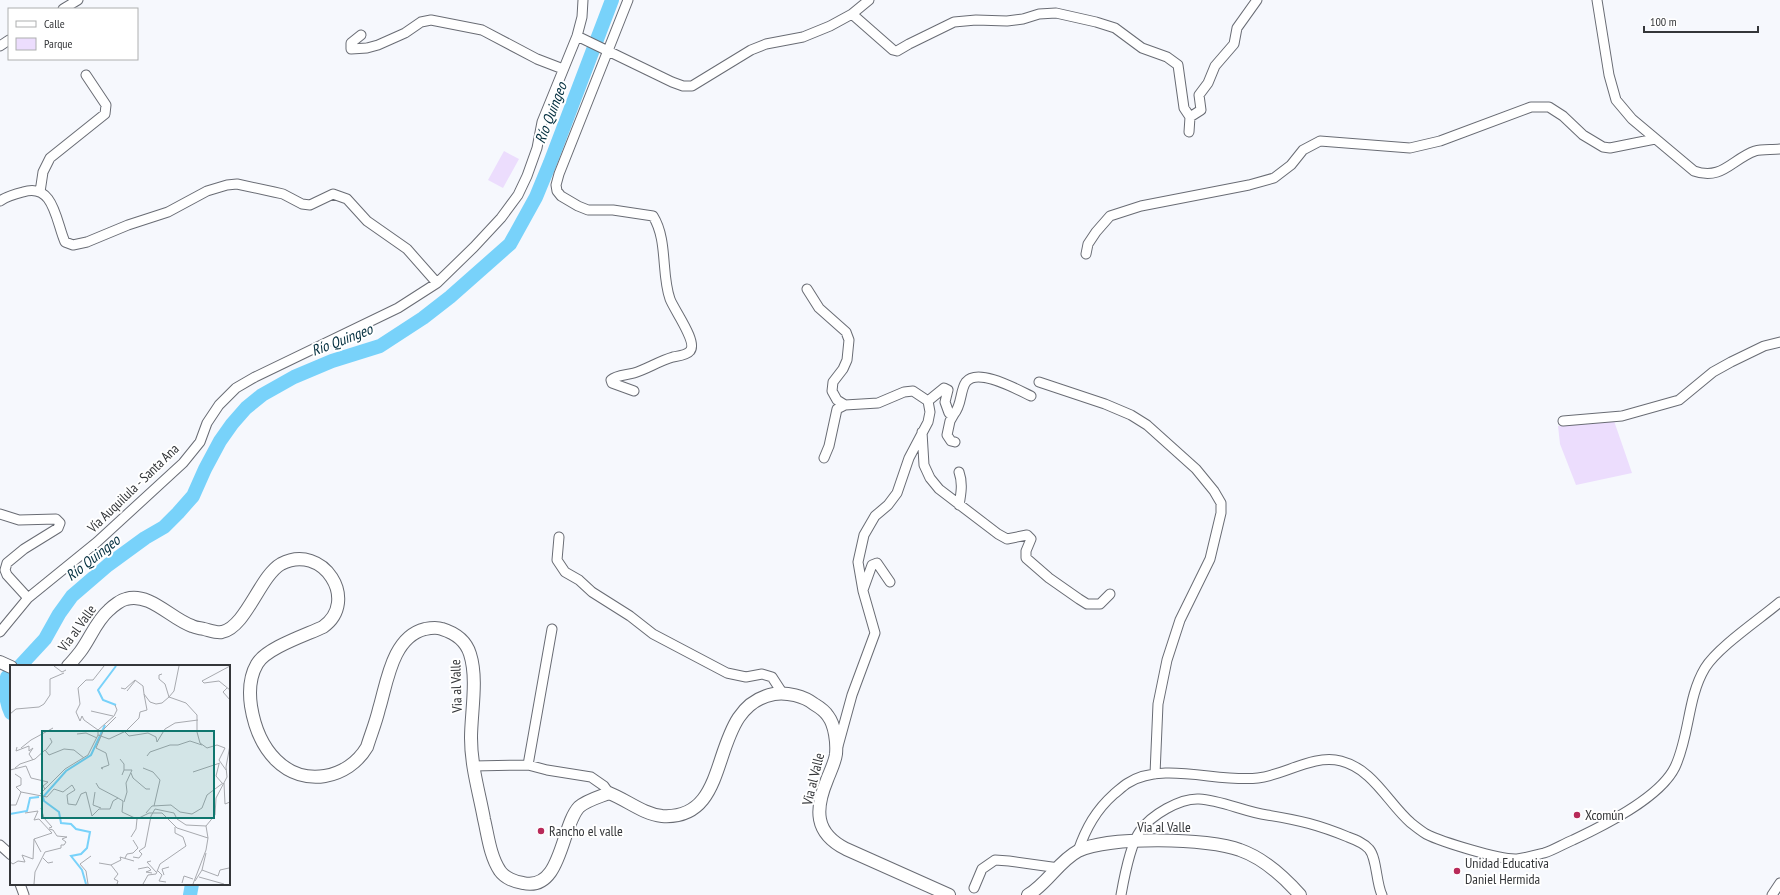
<svg xmlns="http://www.w3.org/2000/svg" width="1780" height="895" font-family="'PT Sans Narrow',sans-serif">
  <rect width="100%" height="100%" fill="#f6f8fd"/>
  <path fill="#ecddfd" d="M504 151 519 159 503 188 488 180Z
    M1613 418 1632 473 1576 485 1560 444 1558 426Z"/>
  <g fill="none" stroke-linecap="round" stroke-linejoin="round">
    <path stroke="#78d2fa" stroke-width="14" d="M20 666 45 639 59 614 72 596 108 565 145 538 164 527 178 513 193 496 205 469 220 441 232 424 246 408 262 395 294 377 332 361 380 346 423 318 450 297 510 244 536 197 550 163 612 0
      M11 673 7 677C5 690 5 701 11 713
      M190 895 192 884"/>
    <defs>
      <path id="minor" d="M628 0 559 174 556 185 557 191 561 196 578 206 588 210H613L653 216C668 240 661 274 670 299 674 310 698 342 690 351 687 355 678 356 673 357 659 361 647 369 634 373 627 375 616 375 611 380L612 383 634 391
        M1597 0 1609 75 1616 100 1632 119 1694 171C1722 181 1732 159 1755 151 1762 149 1772 150 1780 149
        M63 9 78 0
        M852 14 893 50 897 51 909 44 954 22 976 20 1007 21 1023 19 1039 14 1056 13 1096 22 1115 28 1142 48 1167 57 1178 65 1184 108 1190 117 1189 132
        M361 35 351 43V49L367 48 378 45 405 33 421 22 431 20 482 30 537 59 563 69
        M577 36 672 82 683 86H692L751 50 766 44 803 37 830 26 852 14 869 0
        M0 46 9 40
        M1190 117 1201 110 1199 95 1208 83 1215 66 1234 44 1237 28 1257 0
        M40 192 43 172 50 158 105 114 106 105 86 75
        M0 201C7 196 15 194 23 192 54 182 56 222 65 242L73 245 87 242 128 225 168 212 207 191 227 185 237 184 274 192 283 194 302 204 310 205 333 194 347 199 367 221 407 249 437 283
        M1086 254 1088 244 1096 232 1110 216 1141 206 1249 185 1274 178 1291 165 1303 150 1320 141 1410 148 1440 141 1531 107H1549L1563 116 1583 135 1603 147 1610 148 1655 139
        M807 289 819 308 846 332 849 340 847 360 843 369 833 382 832 391 837 400 845 405
        M1039 382 1105 404 1131 415 1147 425 1196 469 1214 491 1221 503V513L1210 559 1180 620 1167 660 1158 704 1155 774
        M928 401 944 388 948 390 945 402 949 413 954 414C962 405 960 390 966 382 978 367 1018 390 1031 396
        M954 414 950 421 947 435 951 441 955 442
        M1563 421 1622 416 1679 400 1713 372 1731 362 1764 346 1780 342
        M922 432 924 465 930 478 939 489 998 534 1007 539 1027 535 1031 539 1026 551V558L1049 578 1079 599 1087 604H1100L1110 594
        M824 458 829 446 837 409 845 405 878 403 904 392 913 391 928 401 930 412 928 422 909 458 897 493 888 505 875 516 864 535 858 562 863 591 875 633 852 695 838 746
        M959 472C963 483 961 494 959 505
        M0 514 19 520 56 519 60 523 58 528 24 549 7 563 5 570 7 575 28 598
        M559 537 557 560 565 572 579 580 592 592 630 616 653 634 727 673 746 677 762 674 772 677 783 694
        M863 590 872 565 877 563 890 582
        M552 629 528 765 547 770 591 777 604 786 609 793
        M0 632 28 598 97 542 183 463 200 442 207 423 219 405 236 388 255 377 398 308 437 283 474 247 501 218 518 195 527 176 537 148 542 122 577 36 582 17 583 0
        M473 766 528 765
        M0 845 11 855
        M1078 851C1086 828 1096 810 1114 794 1119 790 1123 786 1128 783 1163 761 1218 783 1258 778 1285 775 1313 754 1341 761 1373 769 1388 803 1411 823 1416 827 1421 831 1426 834 1442 842 1500 860 1517 859 1526 858 1536 855 1544 853 1554 850 1563 844 1573 840 1603 826 1660 798 1675 767 1690 735 1687 698 1705 668 1718 647 1760 619 1780 602
        M20 884 24 895
        M974 888 982 869 995 860 1009 861 1059 868
        M1121 895C1124 878 1130 845 1140 831 1151 815 1180 798 1199 799 1221 800 1245 812 1267 815 1299 820 1319 825 1348 837 1356 840 1364 843 1369 849 1377 858 1376 883 1382 895
        M1772 895 1780 883"/>
      <path id="major" d="M0 662 11 667
        M68 666C72 662 76 657 80 652 90 639 96 621 109 610 113 606 121 600 126 599 150 592 171 619 192 626 196 628 200 628 204 629 209 630 216 633 222 632 246 627 260 576 281 564 323 542 360 601 323 627 306 635 266 648 257 664 250 676 249 692 251 706 254 725 262 746 276 760 304 788 348 779 367 747 371 734 376 722 379 709 387 683 392 637 425 629 430 628 437 627 442 629 455 633 466 641 470 654 478 679 471 713 471 738 471 766 479 792 484 819 488 836 490 856 500 871 505 878 515 882 523 883 562 892 561 826 579 807 587 800 599 797 609 793 627 800 643 814 662 816 738 821 704 707 774 694 787 692 804 696 814 704 819 707 825 711 828 716 835 725 837 743 836 754 835 762 830 772 827 780 815 809 814 833 846 849L949 895
        M1028 895C1047 884 1059 861 1078 851 1108 836 1210 838 1240 850 1263 858 1284 877 1300 895"/>
    </defs>
    <use href="#minor" stroke="#696c74" stroke-width="11"/>
    <use href="#major" stroke="#696c74" stroke-width="14"/>
    <use href="#minor" stroke="#fff" stroke-width="9"/>
    <use href="#major" stroke="#fff" stroke-width="12"/>
  </g>
  <g fill="#b82a59" stroke="#fff" stroke-width="1.5">
    <circle cx="1577" cy="815" r="4"/>
    <circle cx="541" cy="831" r="4"/>
    <circle cx="1457" cy="871" r="4"/>
  </g>
  <g text-anchor="middle" stroke-width="4" stroke-linejoin="round" paint-order="stroke">
    <g font-size="14" fill="#343639" stroke="#fff">
      <text transform="translate(133 488) rotate(-44)" y="5">Vía Auquilula - Santa Ana</text>
      <text transform="translate(77 628) rotate(-54)" y="5">Via al Valle</text>
      <text transform="translate(456 686) rotate(-92)" y="5">Via al Valle</text>
      <text transform="translate(813 779) rotate(-76)" y="5">Via al Valle</text>
      <text x="1164" y="832">Via al Valle</text>
    </g>
    <g font-size="14" fill="#343639" stroke="#fff" text-anchor="start">
      <text x="1585" y="820">Xcomún</text>
      <text x="549" y="836">Rancho el valle</text>
      <text x="1465" y="868">Unidad Educativa<tspan x="1465" dy="16">Daniel Hermida</tspan></text>
    </g>
    <g font-size="15" font-style="italic" fill="#022e3e" stroke="#fff">
      <text transform="translate(551 113) rotate(-69)" y="5">Río Quingeo</text>
      <text transform="translate(342 340) rotate(-21)" y="5">Río Quingeo</text>
      <text transform="translate(93 558) rotate(-38)" y="5">Río Quingeo</text>
    </g>
  </g>
  <g transform="translate(10 665)">
    <rect width="220" height="220" fill="#f6f8fd"/>
    <path fill="none" stroke="#78d2fa" stroke-width="2" d="M106 1 88 25 93 35 106 40M0 149 17 146 20 133 29 132M76 219 72 205 61 191 71 189 77 183 80 167 66 164 61 159 51 158 49 147 34 136 33 132 56 106 81 90 95 60"/>
    <path fill="none" stroke="#a8aaaf" stroke-width="1" d="M44 1 52 7 56 5M220 1 192 16 194 18 209 16 220 25M152 9 149 10V14L155 19 159 32 164 26 169 1M111 23 115 24 125 15 133 21 134 29M217 23 213 27 220 35M117 26 125 16M81 46 103 51M0 49 6 44 29 42 34 39 40 30V14L54 8M88 65 104 51 107 45 105 40M115 67 119 71 138 68 146 72 147 77M67 69 76 68 87 73M88 70 99 74 116 66 129 53 130 47 137 45 134 29 140 37 146 39 152 38 159 32 176 38 187 50V67L190 78 197 83 207 80 215 83 209 95 216 105M88 70V65L74 55 72 51 70 56 66 47 70 39 68 23 76 15H83L94 1M147 77 155 64 165 58 188 55M7 82 6 86 19 81V86L23 83 19 89 23 95M11 83 21 75 43 63M36 85 42 77 40 73M137 91 140 87 160 80H168L180 76 192 80M110 94 114 99V105M209 99 206 111 212 118M5 103 10 99 25 94 35 85 39 90 54 84 64 85 74 93M133 103 143 107 150 115 144 141M93 104 91 103 99 100 96 88 86 83 94 64 106 52M0 105 16 101 21 113 38 117 33 121 35 124M183 107 210 98M121 108 123 113 136 124H140M5 109 11 113V120L6 122 11 127M112 110 114 105H122L116 118 117 127 114 137M86 118 89 123 108 133M214 118 215 139 220 137M85 127 83 140 91 143M30 129 55 104 78 90 88 70M0 140H6L11 127 37 132 44 124 53 127 62 120 65 125 57 130 58 139 66 140 71 129 76 127 82 151 89 144H100L103 136 108 133 113 136 112 147 127 154 139 148H152L167 163 198 173 196 185 183 219M31 143 34 153 42 162 39 163M136 148 142 141 161 140 170 147 182 149 192 143 197 130 213 118M121 172 126 164 127 154M198 173 196 161 205 150 206 133 217 112 216 102 220 80M24 174 31 187M123 192 129 193 132 189 129 186 135 182 141 151 145 144 164 148 167 154 176 160 196 161M33 193 38 198 43 197M115 193 117 189 123 188 128 183 123 175M141 196 137 197 146 207M0 197 3 199 8 196 15 197 12 190 23 194 24 174 42 168 29 154 24 155 28 146 15 148M89 198 101 200M128 204 138 202 141 205 136 207 142 208M147 205 152 210 149 216 156 217M192 205 208 211 210 205 219 203M154 210 152 204 159 202M189 212 214 219M185 216 192 205 196 188M172 218 174 211 183 214M24 219 25 207 35 187 51 183V180H54L56 177 52 174 57 172 47 171 43 165 39 164M78 219 76 206 70 199 81 191M107 219 108 216 104 214 108 209 101 200 111 195 110 192 124 196M133 219 138 210 146 209 150 199 176 181 173 172 165 168V162"/>
    <path fill="#0f766e" fill-opacity="0.15" stroke="#0f766e" stroke-width="2" d="M32 66H204V153H32Z"/>
    <rect width="220" height="220" fill="none" stroke="#343639" stroke-width="2"/>
  </g>
  <rect x="8" y="8" width="130" height="52" fill="#ffffff" stroke="#aeafb0"/>
  <rect x="16" y="21" width="20" height="6" fill="#ffffff" stroke="#aeafb0"/>
  <text x="44" y="28" font-size="12" fill="#343639">Calle</text>
  <rect x="16" y="38" width="20" height="12" fill="#ecddfd" stroke="#aeafb0"/>
  <text x="44" y="48" font-size="12" fill="#343639">Parque</text>
  <path d="M1644 26v6h114v-6" fill="none" stroke="#343639" stroke-width="2"/>
  <text x="1650" y="26" font-size="12" fill="#343639" stroke="#ffffff" stroke-width="3" paint-order="stroke">100 m</text>
</svg>
